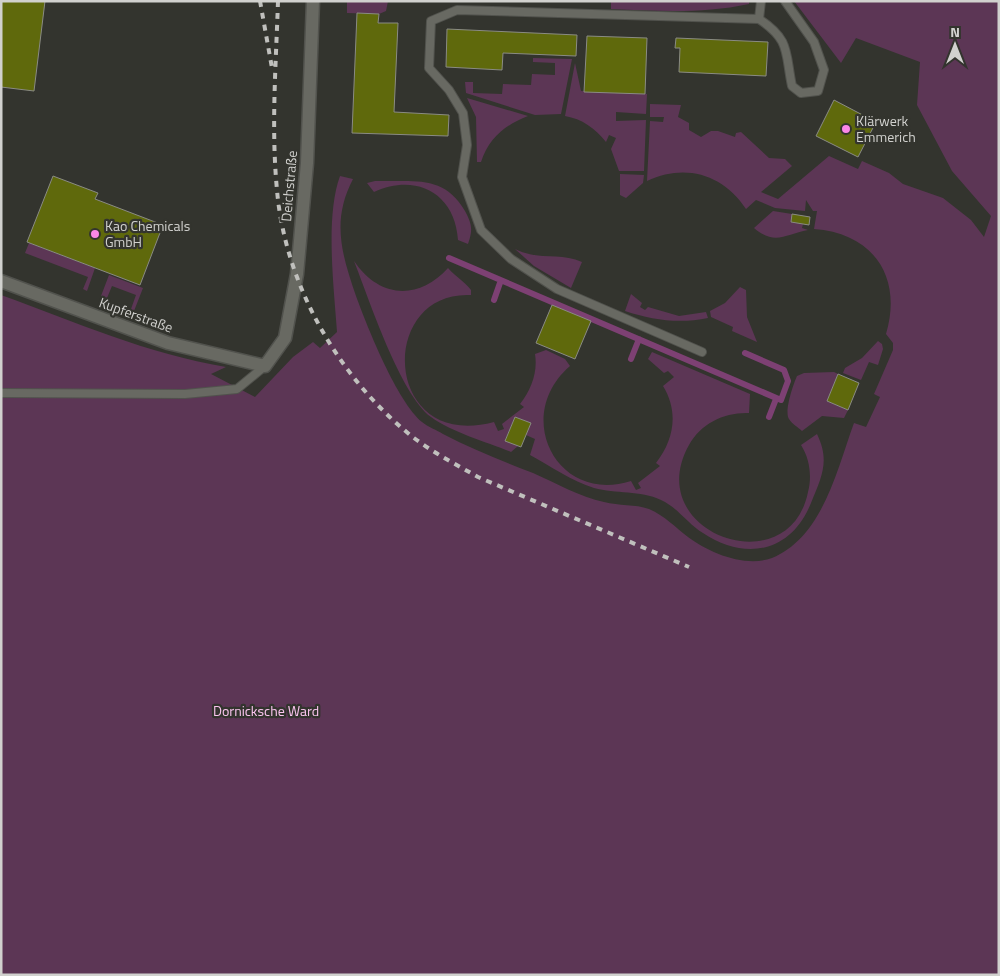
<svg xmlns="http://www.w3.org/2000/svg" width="1000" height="976" font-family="'Titillium Web',sans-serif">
  <rect width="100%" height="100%" fill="#33342e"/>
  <path fill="#5c3655" d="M347 1H388L386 11 379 14 347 13Z
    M611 1H749V4C703 14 657 11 611 9Z
    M794 1H999V975H1V295C75 322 148 354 226 367L211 374 255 397 293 357 313 342 320 348 337 332C334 288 325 217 340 176L353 179C331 221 342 255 356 296 368 329 397 401 422 422 428 427 437 430 443 434 472 449 502 461 533 473 556 483 580 497 604 502 619 506 635 504 649 509 665 516 675 527 688 537 709 553 746 568 772 558 823 537 837 469 854 423L866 427 880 397 874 394 893 350V343L886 334C903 277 873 233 814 229L817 211H813L806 200 805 211 775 208 756 200 746 209C723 174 685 163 647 181L650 121 663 122 664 117H650V104L681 105 678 117 689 123V130L701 137 711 131H718L735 137 736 133 741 132 769 158 785 159 792 166 761 192 778 199 829 156 858 169 862 161 889 173 903 184 943 198 971 220 984 237 991 216 952 171 917 105 920 62 856 38 841 63Z
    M533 58 572 59 561 114 535 115 466 93 465 82H473V93L502 94 503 84 531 85 532 74 555 75V63L533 62Z
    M575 63 581 91 647 94 646 114 616 112V121L646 120 644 171H619L611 149 616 138 609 135 606 142C595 128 582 119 565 116Z
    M467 98 528 116C505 125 489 138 481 162H477L476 117Z
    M620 174 644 175 643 183 626 198 620 195Z
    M375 181C413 182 444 174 465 211 472 224 473 230 468 244L458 240C455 193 416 173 374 192L367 183Z
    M773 211 792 214 791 222 803 224 802 228 808 230C786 234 775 246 754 228Z
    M29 243 95 268 87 291 83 289 88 277 25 253Z
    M515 249C539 261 560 252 582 262L571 288 534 266Z
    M354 261C379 298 418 301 448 268 456 277 464 281 471 290V295C377 290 382 452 494 422L498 431 504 429 502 424 524 407 520 404C531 390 538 372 535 354L546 350 565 359 570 366C512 416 557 505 631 481L636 490 641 488 638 483 660 466 656 463C674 440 679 412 663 386L674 377 668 371 664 373 648 359 652 352 750 394 749 413C725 412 701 423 689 445 640 533 789 586 808 492 812 477 810 459 801 445L817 434C830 461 822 476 811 503 791 553 745 561 703 533 688 524 677 507 661 500 640 490 616 494 594 488 572 481 550 466 530 455L535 439 526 435 531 423 515 417 505 440 518 446 511 452C487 442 451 432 431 417 400 394 369 299 354 261Z
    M109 275 143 288 134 311 131 309 136 295 112 286 107 298 101 296Z
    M740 287 746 290 747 317 757 342 732 331 733 327 711 317 710 311 725 303Z
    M631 294 642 303 640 307 645 310 648 307 679 316 706 312 708 318C679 324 652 320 625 311Z
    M878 341 882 344 883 349 878 365 869 362 861 380 843 373 845 368 862 358Z
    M834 372 838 374 827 401 848 410 844 418 822 416 802 431C798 427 792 424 789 419 784 412 793 385 797 376L804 373Z"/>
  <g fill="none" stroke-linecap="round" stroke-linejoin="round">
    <path stroke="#7d4073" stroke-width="6" d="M449 258 781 400 788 381 784 370 745 353
      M494 300 501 280
      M631 359 639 339
      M769 417 776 399"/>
  </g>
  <path fill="#5f690c" stroke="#8a8b84" d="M1 1H45L34 91 1 87Z
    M357 13 379 14 378 23H398L394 112 449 115 448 136 352 133Z
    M447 29 577 35 576 56 503 53 502 70 446 67Z
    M587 36 647 38 645 94 584 92Z
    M676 38 768 42 766 76 679 72 680 48H675Z
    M834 100 876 122 858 157 816 136Z
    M53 176 98 193 95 199 163 225 140 285 27 242Z
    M792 214 810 217 809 225 791 222Z
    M552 305 591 321 575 359 536 343Z
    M838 374 859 383 848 410 827 401Z
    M515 417 531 423 521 447 505 441Z"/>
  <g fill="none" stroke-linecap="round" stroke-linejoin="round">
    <defs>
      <path id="service" d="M759 19C791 40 785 53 792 86L801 93 818 91 824 70 814 42 785 1
        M702 352 557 289 511 259 481 230 462 177 467 145 463 113 449 90 429 68 431 21 457 10 759 19 761 1
        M1 393 185 394 237 389 265 366"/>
      <path id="minor" d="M1 281 168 343 265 366 285 338 297 274 307 163 313 1"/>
    </defs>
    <use href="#service" stroke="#51524d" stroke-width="10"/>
    <use href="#minor" stroke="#51524d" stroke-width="15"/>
    <use href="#service" stroke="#686962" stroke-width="8"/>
    <use href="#minor" stroke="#686962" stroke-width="12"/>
    <path stroke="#c0c0bd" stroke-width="4" stroke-dasharray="6 6" stroke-linecap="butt" d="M260 1 272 68
      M278 1C276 64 271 128 277 190 285 285 339 379 414 438 434 453 457 465 478 477L689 567"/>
  </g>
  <g fill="#fa87e7" stroke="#33342e" stroke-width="2">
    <circle cx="846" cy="129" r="5"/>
    <circle cx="95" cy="234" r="5"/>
  </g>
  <g text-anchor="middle" stroke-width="4.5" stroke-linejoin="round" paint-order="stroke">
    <g font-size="14" fill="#d1d1ce" stroke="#33342e" text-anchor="start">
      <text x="856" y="126">Klärwerk<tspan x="856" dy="16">Emmerich</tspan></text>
      <text x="105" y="231">Kao Chemicals<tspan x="105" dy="16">GmbH</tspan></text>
    </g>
    <g font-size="14" fill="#d1d1ce" stroke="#33342e">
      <text transform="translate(289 186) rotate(-85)" y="5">Deichstraße</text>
      <text transform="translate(136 315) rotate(20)" y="5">Kupferstraße</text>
    </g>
    <g font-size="14" fill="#fcc5f0" stroke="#33342e">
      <text x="266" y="716">Dornicksche Ward</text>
    </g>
  </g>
  <rect width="1000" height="976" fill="none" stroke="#d1d1ce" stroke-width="5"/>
  <g transform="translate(955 45)" stroke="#33342e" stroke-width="4" paint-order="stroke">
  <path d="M0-4L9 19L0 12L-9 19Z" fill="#d1d1ce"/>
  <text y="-8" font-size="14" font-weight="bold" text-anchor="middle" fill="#d1d1ce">N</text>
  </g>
</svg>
